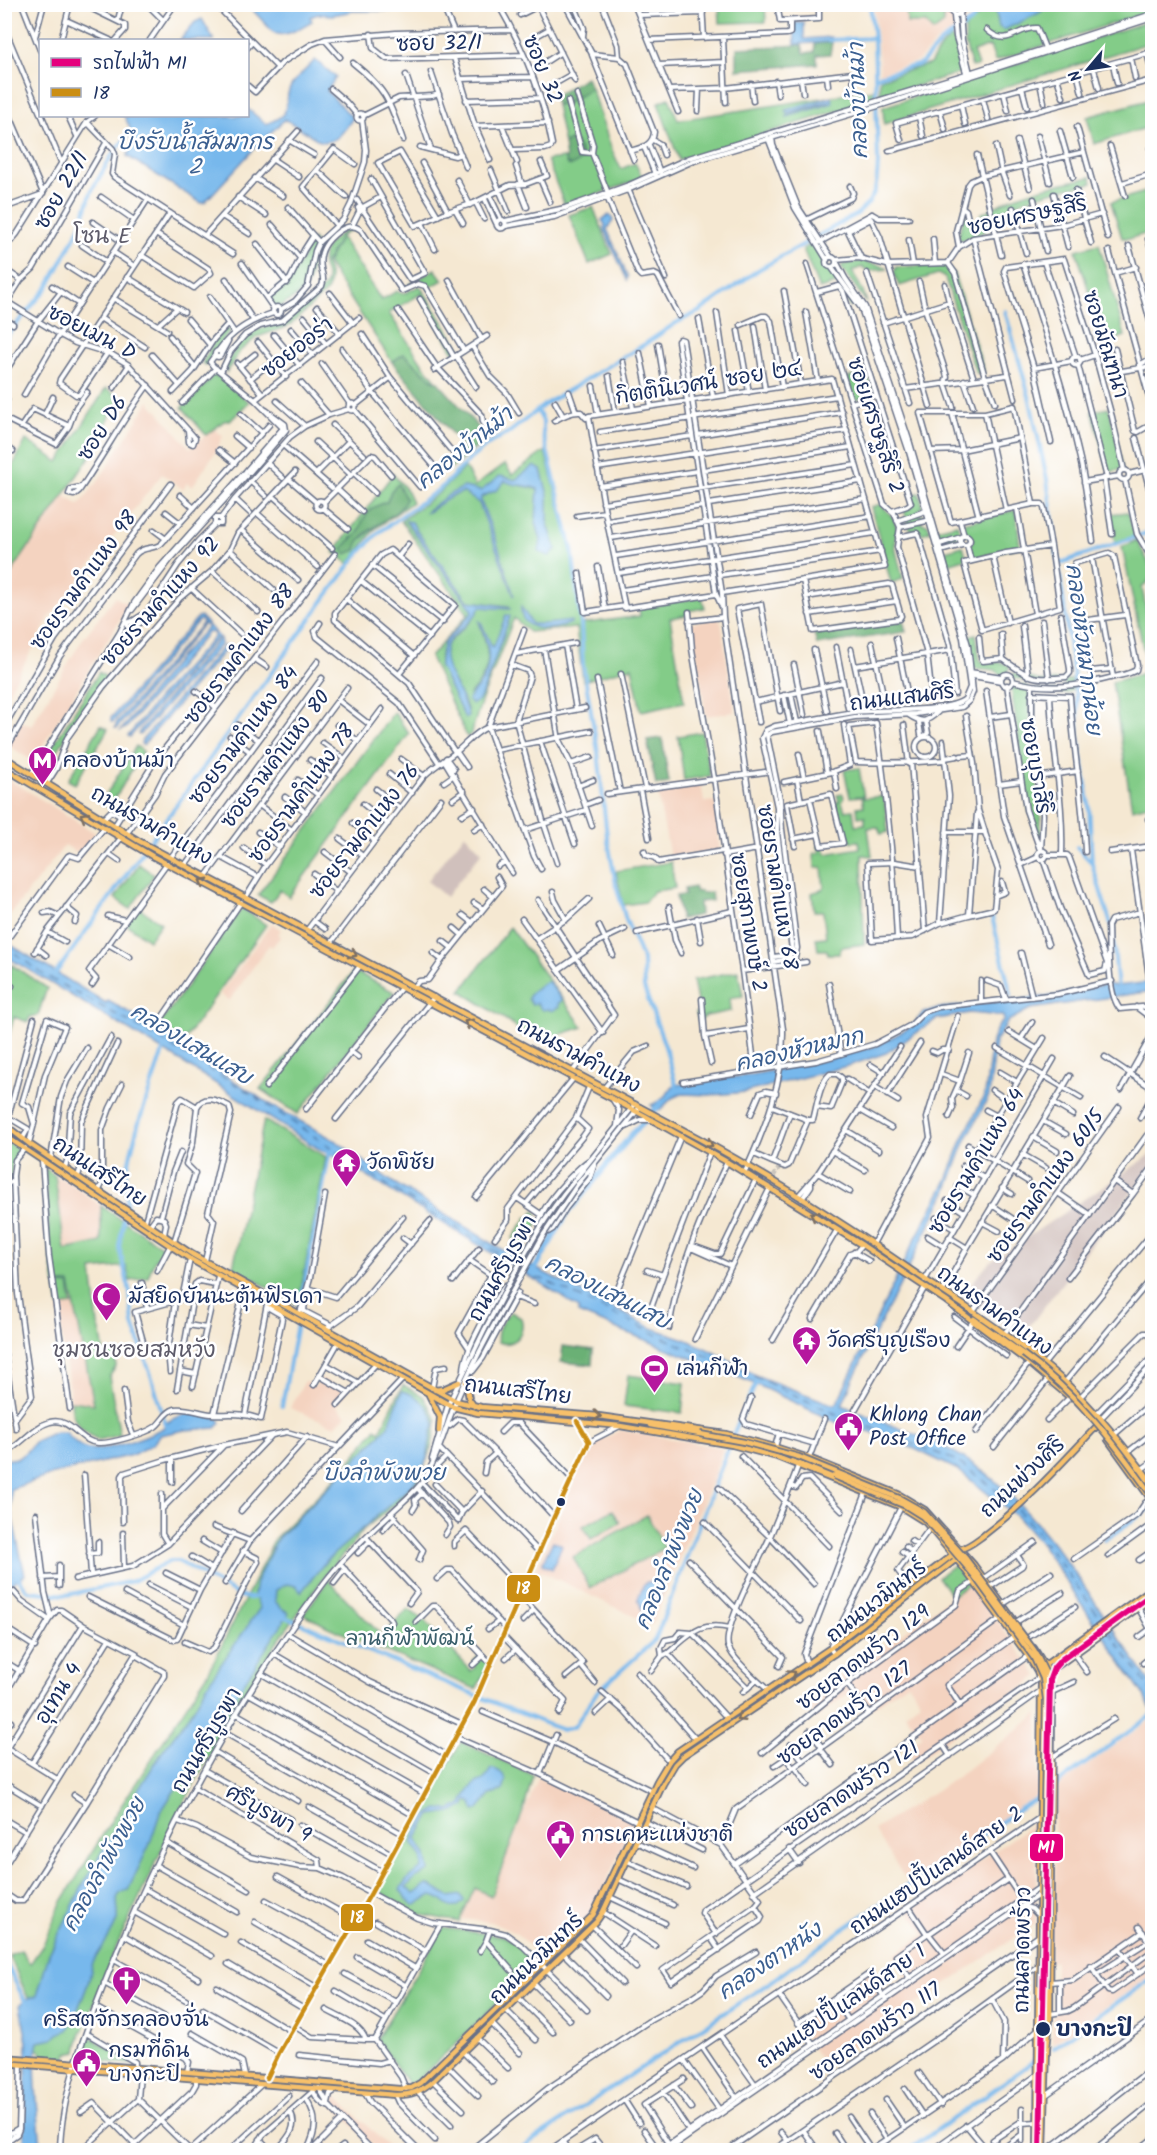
<svg xmlns="http://www.w3.org/2000/svg" width="1157" height="2155" font-family="Kalam,'Playpen Sans Thai',sans-serif">
  <rect width="100%" height="100%" fill="#fff"/>
  <filter id="ink" filterUnits="userSpaceOnUse"><feTurbulence type="fractalNoise" baseFrequency=".0167" numOctaves="2"/><feDisplacementMap in="SourceGraphic" scale="12" xChannelSelector="R" yChannelSelector="G"/><feConvolveMatrix kernelMatrix="1 2 1 2 8 2 1 2 1" color-interpolation-filters="sRGB"/></filter>
  <filter id="wash" filterUnits="userSpaceOnUse"><feTurbulence type="fractalNoise" baseFrequency=".008" numOctaves="4" result="noise"/><feDisplacementMap in="SourceGraphic" scale="24" xChannelSelector="R" yChannelSelector="G"/><feGaussianBlur stdDeviation="1.35" result="paint"/><feColorMatrix in="noise" values="0 0 0 0 0 0 0 0 0 0 0 0 0 0 0 0 0 1.4 0 .05"/><feComposite in="paint" operator="in"/></filter>
  <g filter="url(#wash)">
    <rect width="100%" height="100%" fill="#f5e8d2"/>
    <path fill="#f4d3c0" d="M874 5H965L964 23 937 41 918 61 880 73Z
      M149 401 190 448 214 429 223 436 216 451 192 487 187 483 183 489 162 474 50 617 5 699V623L9 616 5 614V582L63 495 79 505 98 481Z
      M115 597 129 605 33 761 7 745 21 721 31 726 82 640Z
      M718 619 721 622 735 712 706 716 692 623Z
      M5 777 95 833 82 851H74L65 845 5 921Z
      M701 783 704 802 715 801 720 851 670 857 657 791Z
      M272 923 281 930 278 934 281 936 272 947 269 945 229 1001 220 994Z
      M55 1176 70 1183 101 1206 102 1242 65 1250Z
      M70 1283 80 1328 94 1405 71 1401 55 1285Z
      M321 1378 347 1393 336 1405 346 1415 335 1426 290 1408 305 1381 315 1387Z
      M621 1430 723 1448 714 1476 652 1625 536 1569 591 1445Z
      M970 1583 1038 1676 915 1762 905 1748 922 1735 905 1714 921 1701 908 1683 866 1712 851 1692 816 1718 805 1700 899 1636Z
      M1038 1714 1039 1793 908 1883 874 1830 957 1777Z
      M1152 1719V1975L1052 2044 1055 1961 1050 1963V1910L1055 1907 1054 1789Z
      M538 1778 580 1794 579 1796 634 1821 592 1913 543 1960 517 1934 491 1922 460 1919 475 1888 491 1895Z
      M1033 1824 1037 1825 1036 1923 824 2066 795 2022 870 1970 885 1992 907 1976 894 1955 925 1934 909 1911Z
      M336 2096 392 2150H378L331 2104V2100Z"/>
    <path fill="#d0c0bc" d="M465 834 482 852 446 897 427 881Z
      M1152 1154V1166L1021 1337 962 1294 990 1262Z"/>
    <path fill="#83cc88" stroke="#4f7e73" stroke-width="1.5" fill-rule="evenodd" d="M719 5H765L766 22 720 23Z
      M906 5H945L943 11 944 24 933 32 926 23H907Z
      M984 5H995L998 22 1043 5H1152V11L995 61 990 46 973 52 978 66 972 67 965 44V28L979 15Z
      M1152 20V42L884 124 883 107Z
      M951 37C958 46 964 64 959 73L880 97V79L930 64 940 48Z
      M591 88 612 150 621 169 635 163 643 178 565 206 547 160 564 158 567 164 570 140 564 144 556 105 569 102Z
      M874 90 875 98 860 104 679 160 658 103 669 98 678 120Z
      M1152 99V126L1094 144 1087 117Z
      M1091 177 1092 183C1056 190 1020 197 989 218L991 229C981 232 971 239 961 240L958 237 965 211 967 219 972 218 974 222 982 219 981 214 1012 198 1042 188Z
      M1152 190V232L1131 238H1122L1111 202Z
      M593 207 612 254 589 264 569 215Z
      M347 229H352L341 236 325 263C330 272 332 281 327 291L289 326 257 337 240 351 226 373 227 362 238 345 257 330 285 322 325 286 327 281C327 275 324 272 323 266 319 249 334 238 347 229Z
      M341 237 381 300 397 291 403 294 419 286 421 287 424 292 389 313 424 366 438 382 431 379 404 354 392 362 327 263Z
      M313 239 316 243C310 256 313 276 307 285 301 295 289 301 280 307L273 306 269 298C295 281 298 264 313 239Z
      M812 244 824 258 823 265 831 272 833 271 857 305 850 307 839 283 819 289 803 249Z
      M1099 244 1125 336 1105 343 1076 250Z
      M862 261 886 267 887 269 869 271 862 267 852 271 863 291 867 303 841 267 842 265Z
      M938 265 945 266 954 274 984 371 976 373 945 278 938 274 899 286 894 273 896 267Z
      M435 269 443 280 429 288 424 281H419L403 288Z
      M424 292 460 349 455 354 420 295Z
      M228 327 230 331 206 365 202 363 216 338Z
      M866 372 874 393 855 400 847 378Z
      M214 373 249 402 231 420 224 421 206 435 182 407 208 382Z
      M106 388 121 399 112 412 89 458 5 582V481L26 440 59 462Z
      M1109 408 1123 469 1109 472 1092 411Z
      M545 451 571 550 580 624 640 616 639 608 702 597 705 608 687 611V615L670 618 684 702 641 711 632 667 583 681 576 628 529 632 514 618 481 702 471 734 467 737 430 657 468 614 401 521 439 493 465 467 475 486 505 464 512 475ZM541 470 548 495V524L556 549 541 540 536 522 538 490C526 484 517 488 505 480L497 490 481 497V502L497 543 508 579 479 503 463 492 452 496 428 512 464 487 481 491 500 476 515 480 522 475ZM406 522H412L416 530 468 601 509 606 510 609 480 607 470 622 446 645 443 662 467 708 468 716 466 718 440 667C437 645 458 628 472 613V609ZM510 617 483 692 470 694C494 669 490 652 479 622L492 647H494Z
      M393 474 406 489 412 502 374 530 349 564 334 552ZM391 491 388 517C376 525 368 534 357 543L351 538 358 534C363 520 371 506 387 502Z
      M919 493 923 506 918 511 919 515 923 514 921 523 928 524 930 531 922 534 917 529 910 530 904 510 912 507 911 495Z
      M881 504 894 519 897 529 895 547 903 579 891 583 871 507Z
      M1016 510 1020 547 973 558 969 548 973 540 966 532 963 523Z
      M1128 512 1135 536 1115 543 1113 531 1116 530V528H1113L1110 514Z
      M957 524 961 535 941 541 937 529Z
      M1137 540C1142 552 1152 564 1152 577L1142 588 1152 638V804L1132 809 1112 682 1148 672 1122 547Z
      M963 546 967 558 948 564 945 551Z
      M976 634 980 661C991 666 997 658 1010 666L1007 673 1001 675 995 670 973 668 968 636Z
      M99 672 107 678 71 728 46 770 40 766Z
      M1013 673 1041 681 1072 680V690L1067 694 1036 693 1034 689 1064 691 1065 683 1041 684 1013 678Z
      M1014 683 1027 686 1030 689 1029 726 1041 813V835L1039 836 1028 808 1011 687Z
      M394 712 409 734 289 897 280 890 271 902 258 895Z
      M101 725 108 729 75 784 68 780Z
      M702 732 710 776 684 780 678 736Z
      M136 746 143 751 110 807 101 803Z
      M859 768 864 798 884 796 888 832 881 834 878 827 868 828 872 856 862 855 864 944 842 947 839 954H828L827 950H818L816 938 826 937 823 911H814L812 893 824 889 822 867 815 868 814 853H820L818 846 824 847 826 854 860 848 859 841 851 842 835 803 839 801 837 795 843 794 844 798 842 802 845 811 853 810 855 825 865 824V816L858 817 857 807 864 806 862 796 850 797 844 770Z
      M671 862 675 888 654 891 645 902 623 905 616 871Z
      M139 864 154 875 130 909 115 898Z
      M138 907 161 923 149 940 126 924Z
      M242 908 266 925 183 1042 159 1025Z
      M510 927 583 1027 555 1036 531 1025 522 1036 514 1025 461 991Z
      M12 965 47 988 38 1015 30 1017 28 1022 14 1017 5 1049V987Z
      M354 971 394 992 298 1114 260 1089Z
      M738 971 743 996 730 998 731 1011 706 1016 699 1022 696 1013 699 1012 693 980Z
      M264 1120 326 1157 298 1305 233 1267Z
      M4 1140 19 1149 12 1166 10 1180 4 1184Z
      M45 1168 55 1176 65 1250 101 1242V1206L164 1248 154 1261 148 1277 130 1281 126 1266 92 1270 98 1325 101 1334 104 1353 115 1352 116 1367 109 1377 120 1435 98 1440C80 1429 72 1424 71 1401L94 1404 70 1283 55 1285 50 1252Z
      M534 1211 537 1213V1226L518 1257 511 1253 512 1251 509 1249 515 1240 513 1238 527 1217 530 1218Z
      M69 1284 72 1305 59 1307 56 1287Z
      M511 1312 521 1318C526 1333 513 1348 498 1342 495 1332 503 1318 511 1312Z
      M628 1375 685 1383 682 1413 624 1406Z
      M403 1385 423 1396 437 1420 431 1450 418 1481 397 1503 363 1530 351 1546 330 1569 275 1645 240 1700 180 1810 114 1952 84 2029 81 2031 77 2052 67 2054 66 2058 41 2055V2051L37 2050 28 1998 9 1955 21 1950 30 1964 43 1945 61 1903 113 1818 208 1673 276 1537 346 1467 376 1428 380 1431Z
      M613 1510 620 1523 591 1539 583 1526Z
      M647 1515 665 1548 590 1588 573 1557Z
      M955 1564 970 1583 952 1596 938 1577Z
      M328 1580 382 1636 408 1609 426 1622 471 1671 475 1667 474 1661 480 1655 489 1665 476 1689 328 1627 304 1614Z
      M461 1742 533 1775 524 1809 491 1896 475 1888 459 1922 417 1914 376 1890Z
      M443 1928 503 1936 515 1942 537 1965 419 2079 409 2085 377 2039Z
      M88 2036 131 2061 132 2064 83 2060Z"/>
    <path fill="#6ab074" stroke="#427069" stroke-width="1.5" d="M832 42 830 54 817 55V64L737 70V48L802 45 804 53 814 52 815 44Z
      M586 77 591 88 569 102 556 105 554 96Z
      M570 140 577 144 584 159 571 166 567 164 564 158H566L564 144Z
      M404 354 431 379 438 382 488 438 452 468 448 464 464 448 392 362Z
      M398 484 406 499C399 520 361 525 356 550L346 554 343 549C347 540 352 540 357 534 358 534 361 526 361 525 365 513 375 505 387 502L391 491Z
      M903 620 906 632 817 645 814 633Z
      M662 738 669 783 656 785 647 740Z
      M694 887 696 892 701 891 702 893 711 892 712 901 699 902 700 915 681 919 676 896 685 895 684 889Z
      M563 1346 593 1350 592 1365 561 1362Z"/>
    <path fill="#77b8ec" stroke="#4974a5" stroke-width="1.5" d="M420 4 421 11H353L333 15 318 14 310 17 312 21C301 27 284 40 273 32L248 5Z
      M1043 4 1042 11 1037 14 1004 30 999 27 995 5Z
      M202 19 214 40H180L195 22Z
      M794 23H804V39L831 37 832 42 795 44Z
      M315 60 336 77 327 91 353 118C344 130 337 145 320 141L285 119 253 150 205 202 201 203 127 156C136 142 132 130 124 116H248V109L266 124C296 113 281 104 291 86 297 77 308 68 315 60Z
      M831 97 833 103 787 117 788 115 828 103 829 101 787 113 786 110Z
      M608 215 611 216 613 221 607 229 628 277 627 280 604 229 605 225 602 220Z
      M534 466 541 470 548 495V525L556 549 549 556 539 552 541 540 536 522 538 489C526 484 517 487 505 481L497 490 481 497V502L497 543 514 596 479 503 463 492 452 496 426 513 428 510 450 494 464 487 481 491 500 476 515 480Z
      M406 521 412 522 416 530 468 601 509 607 510 609 480 607C473 624 451 634 446 646 438 667 465 694 468 717L465 718 440 667C439 661 442 647 445 642L472 613V609Z
      M521 607 532 624H547L571 621V623C554 631 520 634 521 607Z
      M506 615 510 616 483 692 479 700 473 704 468 701C471 692 478 689 482 681 494 662 487 640 479 621L481 622 492 647 494 646Z
      M198 617H201L220 638 221 644 140 735 138 734 142 728 219 639 217 638 205 651 130 737 128 736 161 695 214 637V633L208 632 126 728 121 730 179 658 207 628 206 624 203 625 117 728H115L117 722 203 623 201 620 198 621 113 722H111V718Z
      M224 646H227V648L143 745 141 744 142 740Z
      M4 941 106 1003 108 1001 164 1031 180 1046 273 1106 336 1141 394 1183 514 1257 652 1328 685 1339 722 1356 755 1375 834 1405 837 1403 910 1249 947 1180 962 1140 985 1094 992 1041 997 1028 1004 1020 1003 1016 969 1013 937 1019 886 1053 851 1065 746 1092 713 1095 681 1094 672 1098 660 1110 651 1105 660 1101 675 1085 751 1075 826 1060 876 1046 911 1027 923 1013 940 1008 1058 995 1108 984 1116 986 1152 982V991L1030 1009 1008 1021 996 1041 989 1096 965 1142 946 1192 853 1379 842 1405C877 1421 914 1432 948 1449 1036 1494 1093 1605 1150 1682L1152 1681V1711L1143 1694 1040 1543 1017 1517 958 1470 915 1449 848 1423 844 1426 753 1383 578 1313 579 1309 550 1289 331 1154 322 1151 177 1059 12 960 5 954Z
      M545 982H549L562 1000 558 1004 559 1007 552 1011 548 1009 542 1010 537 1003 532 1005 528 999 530 994Z
      M402 1391C419 1395 430 1408 435 1424 429 1434 430 1447 427 1457 426 1463 417 1479 413 1484L327 1560 301 1592 296 1586 287 1584 276 1590 275 1601 281 1608 289 1613 160 1813 149 1846 128 1890C111 1894 119 1905 118 1916 115 1932 101 1947 94 1961 90 1968 91 1976 88 1983 83 1999 75 2015 68 2030L58 2034 53 2039 38 2042C31 2062 40 2126 41 2150H24L27 2042 20 2005 28 1998 37 1996 49 1954 86 1879 129 1805 162 1752 193 1710 209 1682 258 1611 260 1608 254 1595 256 1582 278 1538 388 1427Z
      M185 1414H200L219 1419 221 1423 216 1428 185 1430 160 1435 153 1444 132 1455 57 1473 11 1489V1512L25 1575 5 1587V1460L18 1458 26 1452 35 1441 55 1432H66C71 1439 80 1448 89 1449 107 1452 147 1436 163 1428 167 1420 177 1417 185 1414Z
      M553 1541 562 1545 552 1569 542 1564Z
      M647 1582H656L662 1590 650 1616 642 1610 638 1599 643 1586Z
      M491 1769C499 1769 503 1773 506 1780L503 1790 490 1795 479 1809 475 1811 472 1803 468 1801H466L465 1806 451 1812 431 1815 416 1839 426 1855 429 1871 415 1878 406 1887 414 1894 427 1885 431 1886 449 1897 461 1895 464 1901C449 1917 446 1898 432 1896 425 1896 421 1904 414 1905L408 1901 400 1889 409 1877 422 1868V1857L412 1842 415 1833 427 1815 438 1809 449 1810 461 1805 469 1790 476 1783 484 1780Z"/>
    <g fill="none" stroke-linecap="round" stroke-linejoin="round">
      <path stroke="#77b8ec" stroke-width="4" d="M828 40 874 38
        M875 77 921 64 941 42 972 21 982 4
        M1005 311 1029 396 1047 479 1077 701 1078 734 1089 805 1092 864 1112 928 1118 989
        M4 339 47 288 55 274 80 227 92 190 112 155 133 129 135 128
        M537 410 543 421V434L572 550 581 623 583 666 598 752 607 836 616 885 626 920 643 960 644 988 665 1046 677 1089
        M1058 564 1152 531
        M1077 847 1091 862
        M992 917 1011 995
        M53 977 326 597 356 557 378 533 441 488 470 459 490 443 511 431 544 405 645 344 676 323 700 311 758 270 857 214C877 198 877 186 878 161L874 38 870 4
        M164 1048 138 1125 131 1153 126 1175 127 1200 119 1247 130 1293 133 1324 150 1372 166 1426
        M299 1311 330 1150
        M282 1406 298 1318
        M732 1437 757 1381
        M1104 1540 1152 1507
        M16 1575 28 1591 66 1595 133 1581 170 1561H178L240 1596 250 1598 257 1597
        M283 1616 549 1725 563 1730 574 1727 597 1692 655 1640 730 1444
        M1053 1787 1152 1715
        M4 1959 27 2005
        M1053 2048 1152 1978
        M518 2150 775 1979 842 1930 1038 1797
        M909 2150 1034 2061"/>
      <path stroke="#77b8ec" stroke-width="6" d="M533 1272 567 1213 634 1132 661 1103"/>
      <path stroke="#3b5f90" stroke-width="1.5" stroke-dasharray="8 6" stroke-linecap="butt" d="M4 945 44 975 144 1030 248 1092 393 1189 513 1262 531 1278 542 1279 664 1338 736 1368 838 1415 955 1460 990 1485 1014 1506
        M1017 1509 1039 1534V1542L1046 1544 1107 1627
        M1109 1631 1152 1692"/>
    </g>
  </g>
  <g filter="url(#ink)">
    <g fill="none" stroke-linecap="round" stroke-linejoin="round">
      <path stroke="#c9c3bb" stroke-width="4" stroke-dasharray="4 2" stroke-linecap="butt" d="M774 1176 780 1166"/>
      <defs>
        <path id="minor" d="M22 4 40 50
          M82 4 125 25V30L116 40
          M147 4 163 20
          M215 4 278 68
          M442 4 454 32
          M498 4C523 47 543 95 552 144L551 147 545 149 513 150
          M537 4 575 81
          M565 4 592 54 619 57 627 64 654 132C653 146 641 148 630 151
          M574 4 584 28 583 36
          M602 4 618 45 619 57
          M634 4 678 112
          M702 4 704 38
          M777 4 780 21 819 19V4
          M954 4 950 8V11L955 16 961 12 960 7 957 4
          M557 5 558 4
          M960 13 962 40 970 73
          M520 15 538 6
          M639 15 703 13
          M954 16 956 37 967 76
          M66 20 110 40
          M118 20 122 4
          M4 27 40 113
          M987 30C1008 49 1016 27 1037 28L1045 48
          M371 34 373 48 387 59 524 55
          M35 37 44 4
          M533 38 549 29
          M723 38 726 102
          M61 40 70 4
          M150 40 175 4
          M325 40 340 57
          M649 40 787 34 790 33V21
          M248 47 252 42
          M1147 53 1152 72
          M592 55 634 160
          M454 58 475 126 490 160
          M1131 58 1135 78
          M353 63C387 90 389 100 403 140
          M544 63 561 52
          M1113 64 1117 83
          M659 65 724 62
          M1094 69 1099 88
          M431 72 452 134 466 167
          M1077 73 1082 93
          M406 75 431 149
          M827 76 828 85
          M1057 78 1063 97
          M460 79 532 77
          M801 79 803 93
          M776 81 778 95
          M1040 83 1044 102
          M751 84 753 101
          M248 86 255 92 283 62 312 44 325 39 396 33 511 30
          M551 86 572 74
          M1022 88 1027 107
          M331 89 346 102 357 115
          M669 90 725 88 853 73 854 89
          M1004 93 1008 111
          M577 94 593 145 592 153
          M983 99 988 119
          M466 100 540 98
          M568 101 582 152 592 153 608 193
          M4 102 43 193
          M961 105 965 124
          M698 111 699 89
          M940 111 945 129
          M356.5 117a3.5 3.5 0 1 1 7 0a3.5 3.5 0 1 1-7 0Z
          M42 116 61 162
          M68 116 77 136
          M363 116 399 98 432 96 439 94
          M919 117 923 136
          M87 122 113 149 115 154 112 174 114 177 233 254
          M502 125 517 162
          M475 126 548 123
          M1077 127 1108 238
          M1060 131 1073 177
          M1038 136 1050 182
          M772 137 773 145 798 207 831 257
          M768 138 795 208 827 260
          M289 140 314 155
          M653 140 660 144 664 155
          M901 140 896 123 1152 52
          M1017 141 1030 188
          M649 145 660 172
          M996 146 1002 173 1010 195
          M1110 146 1125 196
          M420 147 455 156 461 154
          M644 147 655 174
          M1150 148 1152 155
          M889 151 1152 80
          M977 155 1001 255
          M272 159 299 177
          M422 163 448 212
          M516 166 522 184
          M1152 167V173
          M317 170 346 197
          M491 170 508 211
          M255 178 283 196
          M540 179 550 202
          M457 180 470 205
          M1122 183 1152 174
          M518 184 527 207
          M628 189 666 278
          M1076 190 1091 243
          M1054 194 1068 247
          M490 196 501 219
          M101 197 134 220
          M238 197 266 215
          M607 197 638 273 641 276 654 274 658 276 679 316
          M485 199 496 223
          M1034 199 1046 251
          M357 200 361 206
          M476 203 484 219
          M361 206 364 209 360 212 358 208Z
          M288 207 319 242
          M363 207 381 197
          M962 207 966 210 968 219
          M4 208 40 195
          M1013 208 1026 253
          M455 209 463 223
          M363 210 410 280 425 273 371 179
          M872 214 879 218H909
          M222 216 250 234
          M438 216 400 152 378 163 415 226 444 213 474 203 510 185 526 184 547 176 541 162
          M496.5 224a4.5 4.5 0 1 1 9 0a4.5 4.5 0 1 1-9 0Z
          M806 220 851 198 853 193 850 186
          M505 221 565 208 629 185 689 158 966 74 1152 14
          M93 222 121 241
          M422 223 435 249
          M272 225 300 258
          M337 226 303 187 334 149 355 164
          M352 226 359 212
          M506 226 554 217 630 189 691 162 885 104 1152 18
          M205 235 298 131
          M973 238 1015 399
          M933 239 935 263
          M1148 239 1152 253
          M909 240 913 264
          M820 242 872 214
          M4 244 11 241 17 234 87 122 95 116
          M257 244 287 283
          M82 245 107 262
          M1129 246 1152 328
          M959 247 956 231 968 185 971 181 982 176 1084 152
          M1109 251 1152 408
          M113 252 134 266
          M141 255 194 288 211 273 209 269 156 234
          M826 262a5 5 0 1 1 10 0a5 5 0 1 1-10 0Z
          M861 258 848 231 871 219 880 237 930 406
          M836 260 859 258 887 265 948 263 955 273 985 377 995 403
          M1044 262 1076 357
          M242 263 274 309
          M948 263 959 247 973 238 1062 225 1102 214
          M807 264 884 504 894 513 900 527 897 547 927 654 932 698
          M1023 264C1044 328 1065 393 1080 459 1086 486 1089 514 1093 541
          M68 267 93 283
          M4 269 21 280
          M867 273 910 403
          M1115 273 1136 267
          M127 277 184 312
          M226 279 253 320
          M449 280 482 340
          M919 282 925 309 945 370 947 377 945 383 953 407
          M945 284 949 302 974 379
          M52 286 79 304
          M784 291 801 384
          M817 292 839 286 843 291 911 503 907 506 892 511
          M330 293 353 323
          M210 297 234 332
          M113 298 167 331
          M267 298 290 279 304 250 313 236
          M420 299 454 357
          M4 300 62 336 75 343 111 354 129 365 188 430
          M4 307 21 280 33 269 106 143
          M317 307 340 334
          M273 311a4 4 0 1 1 8 0a4 4 0 1 1-8 0Z
          M280 310 295 301 308 286 315 251 319 242 343 220 351 204 365 162 366 150 362 120
          M398 310 436 366 482 415 483 422 492 434
          M806 312 818 381
          M717 313 729 395
          M304 317 326 344
          M4 318 13 324
          M100 318 145 347
          M188 319 210 345
          M699 319 713 397
          M883 323 949 302
          M158 325 177 308
          M741 325 762 316H766L771 321 782 387
          M755 326 765 390
          M291 329 313 355
          M738 331 749 392
          M362 334 390 377 454 454
          M274 335 300 366
          M170 336 195 367
          M258 342 286 377
          M658 344 668 404
          M472 346 490 376 507 393 519 413
          M342 349 372 392 439 472
          M1115 349 1135 431 1138 432 1152 424
          M215 354a3 3 0 1 1 6 0a3 3 0 1 1-6 0Z
          M218 351C232 331 250 321 273 313
          M108 352 79 395H76L59 383 60 379 170 213
          M640 353 651 406
          M221 354 228 341
          M152 355 179 385
          M456 356 476 387
          M1071.5 361a4.5 4.5 0 1 1 9 0a4.5 4.5 0 1 1-9 0Z
          M1080 360 1095 355
          M623 362 633 408
          M237 363 262 393
          M322 364 350 404
          M1078 365 1107 478
          M1139 365 1152 358
          M9 366 38 321 61 292
          M213 366 255 400 283 428 246 471
          M213 366 210 362 215 355
          M240 366 255 354
          M1034 368 1072 361
          M434 370 487 336
          M1122 371 1152 366
          M221 372 231 351 245 335 260 326 283 320 322 286C325 278 322 275 321 268 318 251 327 240 339 231 347 226 353 224 361 230L402 291 418 284 425 286 464 351
          M609 376 615 411
          M250 379 265 367
          M964 380 973 406
          M301 383 329 415
          M593 386 598 414
          M114 388 129 365
          M905 389 1007 375
          M173 392 193 371 214 339 228 324
          M569 392 576 412
          M4 395 7 400 4 406
          M24 395 59 335 148 199
          M255 400 359 318
          M277 401 305 426
          M555 402 563 416
          M182 403 216 368
          M852 403 876 395
          M348.5 407a3.5 3.5 0 1 1 7 0a3.5 3.5 0 1 1-7 0Z
          M356 405 390 378
          M355 410 420 487
          M952 413 979 517
          M985 413 1006 510
          M45 414 53 397
          M241 414 262 433
          M589 416 832 379 885 567 722 593
          M589 417 605 512 625 608 716 594
          M4 418 56 444 69 426 76 407 87 392
          M554 421C562 416 571 411 581 412L586 418 589 416
          M333 425 364 455
          M21 427 33 409 69 426
          M188 430 195 438 193 444 189 442Z
          M600 432 837 396
          M698 435 842 412
          M235 436 249 448
          M1136 438 1152 499
          M316 442 349 473
          M1051 442 1034 368 1004 271 1006 267 1064 259 1095 355 1112 417 1124 470
          M4 446 13 451
          M284 446 332 488
          M219 450 235 463
          M594 451 692 436
          M931 451 962 450 1020 438
          M267 463 283 478
          M597 468 847 430
          M703 470 851 447
          M1119 475a5 5 0 1 1 10 0a5 5 0 1 1-10 0Z
          M249 473 286 430 285 424 266 410
          M354 473 375 493
          M316 474 349 441
          M1129 474 1145 470
          M1104 478 1112 534
          M289 479 317 503
          M1125 480 1137 534 1152 559
          M250 481 266 496
          M1084 482 1119 476
          M600 486 697 471
          M81 487 71 489 69 494 74 495 79 491C103 456 123 419 148 385
          M338 490 362 512
          M180 495 194 508
          M273 496 332 548
          M235 499 250 513
          M315.5 505a4.5 4.5 0 1 1 9 0a4.5 4.5 0 1 1-9 0Z
          M324 502 371 455 375 456 391 475
          M603 503 856 465
          M709 504 861 481
          M1033 504 1014 406 985 413H920L951 522 1033 504H1042L1044 508 1051 546 1006 553 964 563 982 630 1060 607 1051 546
          M323 508 348 529
          M1017 508 1035 614
          M166 512 180 523
          M257 513 318 567
          M577 516 605 512
          M221 518H215V524H221V518L235 499 290 437 305 426 329 415 349 409
          M607 521 703 506
          M897 521 928 510
          M960 521 964 536
          M900 527 931 520
          M154 530 166 539
          M241 530 298 580
          M960 540a5 5 0 1 1 10 0a5 5 0 1 1-10 0Z
          M898 537 917 533 919 536 950 645 955 694
          M611 538 866 499
          M940 544 961 537
          M967 545 971 561
          M230 550 274 590
          M940 551 962 545
          M616 556 871 516
          M993 556 1008 623
          M398 557 408 544
          M1092 558 1113 677
          M372 565 443 622
          M598 567 605 609
          M212 571 258 612
          M579 573 585 612 625 606
          M619 573 875 533
          M720 575 881 551
          M803 580 813 631 899 619 901 616 892 585 889 584 806 597
          M361 581 430 637
          M191 588 241 634
          M622 590 713 576
          M346 599 414 656
          M722 607 716 594 678 341 680 339 683 340 722 593 723 617 783 1029C784 1081 766 1126 745 1172
          M132 610 170 560 246 476
          M689 612 692 649 714 778 742 971 755 1070
          M809 614 897 601
          M689 621 723 617
          M1042 621 1049 679
          M1081 621 1125 615
          M127.5 625a3.5 3.5 0 1 1 7 0a3.5 3.5 0 1 1-7 0Z
          M131 622 144 614
          M320 623 315 631 317 637 399 703 439 763
          M1022 626 1028 676
          M133 628 140 623 178 565 198 541 215 524
          M524 630 488 727 534 856 541 869
          M1001 634 1003 659
          M979 637 981 657 983 661 1003 659C1029 678 1034 681 1066 677L1070 673V669L1061 615
          M896 638 909 702
          M872 643 885 703
          M565 645 576 710
          M836 647 848 708
          M544 649 559 740 571 764 592 826
          M851 649 863 703
          M814 650 827 711
          M516 654 575 643
          M255 659 267 667
          M512 665 528 671 530 676 516 721 544 824 557 863
          M794 665 804 715
          M855 666 951 650
          M970 672 1002 677
          M399 674 455 605 390 550 381 555 335 613V620L409 683 455 752
          M621 674 645 788
          M1001 680a6 6 0 1 1 12 0a6 6 0 1 1-12 0Z
          M973 676 1001 681
          M597 680 620 792
          M1013 681C1047 691 1080 686 1114 677 1122 675 1130 674 1136 670L1137 665 1114 556 1109 553 1075 563 1073 569 1090 671 1112 669
          M1007 685 1026 810 1040 850
          M1032 686V742L1043 814 1041 850
          M986 691 1004 816 1048 944
          M791 694 797 722
          M1031 694 1070 696C1073 748 1083 799 1085 852
          M784 695 790 724
          M1050 695C1052 748 1064 801 1062 854
          M205 698 214 706
          M338 700 370 725
          M755 702 843 682
          M909 715C922 724 927 722 938 712
          M990 717 1011 714
          M759 722 737 609 761 604 780 711
          M919 722 921 735 924 736 928 733 926 721
          M238 725 258 740
          M337 725 358 741
          M904 725 909 764
          M4 727 55 639 171 484
          M820 731 827 773
          M230 736 249 751
          M916 747a10 10 0 1 1 20 0a10 10 0 1 1-20 0Z
          M540 741 575 844
          M323 743 345 759
          M496 750 591 731
          M456 751 467 767
          M4 753 60 656 136 554C144 546 153 550 161 544L269 425
          M799 754 804 778
          M961 756 972 755
          M446 758 454 769
          M945 758 957 756
          M401 759 424 776
          M310 760 332 777
          M444 760 512 873
          M911 763 925 931
          M571 764 591 757
          M834 771 837 789
          M32 773 120 632 134 603 160 567 244 473
          M389 774 412 793
          M1037 777 1078 771
          M797 779 801 801
          M298 780 318 795
          M444 782 454 775
          M784 782 832 772 850 765 844 725
          M47 783 56 769 67 738 103 687 180 598 212 571 230 550 238 533 295 472
          M999 784 1021 781
          M578 786 593 780
          M376 789 400 808
          M640 790 649 838
          M607 794 765 772
          M285 797 306 812
          M453 799 464 791
          M363 804 388 824
          M259 805 292 830
          M585 805 598 800
          M462 815 474 808
          M104 818 111 811 120 816
          M1148 819H1152
          M353 823 375 841
          M115 825 155 761 205 698 196 691
          M474 830 483 824
          M525 830 586 810
          M258 832 280 847
          M946 832H985L978 810 974 763 966 716
          M127 833 155 794 165 774 335 554
          M340 839 363 856
          M793 839 818 834
          M795 846 787 804 831 794 843 843 821 846 810 799
          M244 848 266 865
          M1131 850 1149 977
          M1037.5 855a4.5 4.5 0 1 1 9 0a4.5 4.5 0 1 1-9 0Z
          M644 851 646 855 655 858 658 862 723 851
          M325 852 351 872
          M1110 852 1152 846
          M109 854 119 861
          M724 855 758 849
          M171 857 318 661
          M221 857 258 877
          M1043 859 1060 908 1089 975 1105 971 1107 963 1069 857 1067 855H1046
          M185 865 322 678
          M1021 865 1038 857
          M498 866 505 862
          M920 866 895 862 868 863 872 940 913 937 940 923 949 796 943 741
          M314 874 336 891
          M206 876 347 688
          M484 889 493 897
          M553 892 555 900 566 920
          M995 896 1005 892 1002 882
          M246 897 266 865 382 709
          M538 900 614 1015 573 1071
          M474 903 483 909
          M66 907 77 916 75 922
          M669 907 675 940 681 953
          M1140 912 1111 920 1108 926C1109 947 1107 994 1120 1009L1152 1006
          M44 913 50 912 59 916
          M463 915 472 922
          M969 915 994 909 998 870 985 833
          M108 916 125 920
          M697 918 701 941
          M522 919 603 1033
          M314 921 325 929
          M940 923 969 915 977 813
          M599 926 613 955
          M454 928 462 935
          M307 930 424 776C434 766 445 760 456 752 467 743 475 732 488 727L585 708
          M47 932 65 942
          M637 933 732 911
          M9 937 68 856 70 855 79 858 104 828
          M897 938C894 866 887 795 876 723L849 726 856 762C886 763 915 763 945 760
          M536 939 568 918 589 899
          M443 941 452 948
          M331 943 441 799
          M108 944 130 957
          M37 948 46 955
          M35 952 47 932 121 838
          M433 953 442 960
          M1021 953 1032 997
          M773 957 790 955 792 950 777 831V807L762 738 766 730 775 726C801 722 828 716 854 712 879 709 949 713 965 699L970 687 963 638 909 452 861 308 832 268
          M773 962 795 958 797 948 782 829 780 799 767 735 772 732 855 717 916 714 962 707 969 701 973 692 968 645 910 443 865 307 845 278 837 263
          M558 970 600 941 625 929
          M742 971 806 962
          M4 978 9 967
          M987 981 1001 986 1006 999
          M4 983 12 986
          M829 984 841 1054
          M92 985 96 979 89 971 167 863
          M414 987 419 981 428 980 442 960 502 886 497 877
          M702 999 705 1036 749 1029
          M981 1001V981
          M1136 1007 1152 1019
          M47 1019 65 1027 45 1075 34 1124 29 1107 22 1103Z
          M157 1025 241 902
          M1009 1032 1037 1049
          M705 1036 711 1063
          M1021 1039 1032 1022
          M997 1048 1081 1098
          M1145 1049 1152 1054
          M350 1051 358 1057
          M932 1051 937 1053 942 1050H949
          M1105 1057 1152 1088
          M871 1065 884 1073
          M1000 1072 1017 1082
          M941 1074 960 1081 969 1053
          M847 1079 870 1094
          M683 1082 816 1061 841 1054 875 1044 911 1025 924 1012 939 1007 1058 994 1112 981
          M266 1087 360 966
          M875 1087 898 1101
          M604 1088 634 1052 648 1046
          M992 1090 1007 1100
          M1121 1090 1152 1035
          M957 1091 966 1096
          M887 1095 920 1043
          M613 1100 619 1110 617 1126
          M1053 1103 1073 1115
          M772 1106 808 1120
          M306 1109 401 988
          M860 1110 891 1128
          M986 1110 997 1116
          M790 1113 772 1162 785 1167 789 1165 808 1120
          M751 1114 760 1093 766 1091 776 1093
          M949 1117 953 1108 952 1099 960 1081
          M1140 1118 1152 1096
          M336 1119 434 997
          M13 1120 28 1129 23 1138
          M808 1120H813C817 1106 819 1084 830 1074H837L842 1078V1082L831 1109 816 1107
          M1043 1121 1066 1134
          M6 1125 34 1019
          M626 1127 640 1120H650
          M846 1130 879 1150
          M1033 1137 1057 1151
          M29 1143 34 1124
          M968 1145 1027 1181
          M976 1150 1044 1038
          M832 1151 865 1170
          M754 1154 772 1162
          M1022 1154 1046 1168
          M51 1158 61 1097 67 1081 87 1048
          M591 1159C579 1165 533 1213 540 1227 542 1230 545 1230 548 1232L553 1229 566 1208 590 1178 595 1163
          M42 1161 49 1256 70 1409
          M963 1166 984 1178
          M65 1167 67 1161 70 1113 111 1037
          M818 1173 850 1192
          M78 1176 80 1170 81 1122 117 1044
          M1114 1181 1133 1194 1152 1168
          M573 1182 635 1104
          M577 1185 640 1107
          M958 1186 974 1195
          M4 1187 12 1181
          M1002 1188 1012 1194
          M99 1190 102 1184V1130L110 1108 122 1084
          M1058 1193 1090 1215
          M798 1196 818 1173 900 1047
          M476 1197 573 1079
          M517 1198 526 1204 583 1136 588 1129 576 1118
          M802 1199 811 1186V1182
          M947 1201 964 1212
          M526 1204 542 1215
          M992 1205 1013 1219
          M161 1217 173 1172 181 1152
          M936 1218 954 1229
          M145 1221 178 1102 182 1098 197 1107
          M982 1222 999 1231
          M150 1225 156 1217 164 1219 166 1224 164 1235
          M927 1236 943 1246
          M949 1237 967 1248
          M403 1238 411 1244
          M495 1238 508 1220V1209L576 1118 589 1087
          M174 1242 195 1173 186 1164 193 1142 197 1107C204 1094 218 1100 229 1106L231 1113 208 1213 214 1221 205 1261
          M873 1244 930 1138 927 1118 929 1111 958 1016
          M693 1246 715 1254H720L756 1179
          M691 1248 731 1266
          M854 1252 869 1261
          M469 1260 491 1275 459 1333 469 1348
          M647 1270 663 1275 710 1152
          M157 1271 170 1246
          M1068 1278 1133 1194
          M925 1280 1054 1059
          M453 1281 479 1248
          M142 1283 147 1308
          M308 1288 336 1297 403 1217
          M618 1288 681 1136
          M943 1291 967 1248 1070 1076
          M516 1297 534 1304
          M305 1300 304 1311 331 1325
          M651 1308 663 1275
          M973 1312 1119 1107
          M300 1313 310 1278 325 1195
          M954 1317 1006 1356
          M812 1319 850 1254 856 1252 862 1245
          M188 1325 206 1328
          M669 1328C678 1270 702 1215 727 1162
          M326 1329 357 1307 430 1221
          M1004 1334 1147 1135
          M695 1339 770 1188
          M773 1340 837 1230
          M144 1345 135 1312 182 1299 190 1259
          M956 1346 973 1321
          M4 1350 16 1429
          M326 1364 359 1383
          M1044 1364 1152 1233
          M464 1370C464 1351 493 1300 506 1285L518 1293 483 1358 473 1371
          M180 1371 196 1374
          M170 1372 168 1351 175 1302
          M320 1376 349 1393
          M1065 1382 1152 1278
          M314 1385 338 1343
          M193 1386 218 1276
          M432 1388 436 1368 446 1366
          M177 1389 195 1284 199 1281 215 1284
          M124 1391 128 1422 133 1435
          M1080 1397 1144 1333H1148L1152 1337
          M751 1398 743 1419 746 1424 815 1444
          M338 1405 376 1364
          M855 1410 925 1287
          M214 1414 244 1290
          M1096 1414 1152 1357
          M245 1415 267 1304
          M1101 1418 1152 1365
          M14 1420 32 1396 18 1294 13 1176 15 1160 25 1148
          M1047 1420 1070 1397
          M450 1426 458 1419 463 1420 496 1453 554 1517
          M501 1432 510 1423H519L572 1479
          M976 1432 1029 1363
          M1115 1434 1152 1402
          M589 1442 620 1426
          M775 1447 779 1433
          M994 1447 1048 1379
          M439 1448 539 1552
          M1129 1451 1152 1433
          M4 1453C21 1446 32 1427 50 1422 72 1417 78 1442 98 1443 109 1444 145 1434 155 1427 162 1422 166 1411 175 1409 186 1407 200 1413 211 1414 222 1415 233 1413 243 1415 249 1415 255 1418 261 1419L282 1319 281 1315 269 1308 268 1303
          M741 1456 829 1546
          M809 1458 824 1419
          M172 1459V1482
          M432 1459 448 1405 485 1329
          M437 1466 447 1456
          M1142 1469 1152 1462
          M484 1473 486 1462 496 1453
          M84 1475 91 1574
          M435 1484 462 1512
          M424 1485 458 1521 462 1512 482 1491
          M791 1486 796 1488 802 1479 809 1478 842 1511
          M417 1488 449 1523 450 1527 445 1535
          M719 1488 770 1537 814 1584
          M162 1494V1534L168 1544
          M162 1509 224 1445
          M413 1510 416 1505 415 1500 422 1493
          M241 1511 307 1437
          M391 1513 423 1550 419 1560
          M36 1514 45 1592 51 1617
          M123 1522 122 1476 124 1473 165 1460 224 1445 287 1432 339 1447
          M705 1522 801 1621
          M214 1527 250 1541
          M383 1530 395 1517
          M123 1533 124 1567
          M366 1537 417 1592 409 1603
          M202 1541 222 1553
          M911 1541 917 1545
          M454 1546V1542L466 1531 523 1591
          M906 1547 912 1552
          M902 1552 908 1556
          M358 1553 370 1541
          M89 1554 98 1553V1542
          M1108 1556 1152 1524
          M192 1557 212 1569
          M1074 1559 1137 1515 1145 1503 1151 1498
          M689 1560 783 1657 779 1666
          M1139 1560 1152 1551
          M340 1564 391 1620 392 1622 386 1629
          M59 1565V1586
          M166 1573 200 1590
          M43 1578 59 1577
          M984 1578 1035 1542
          M75 1579 133 1566 168 1544 271 1436
          M437 1579 447 1570H452L506 1629
          M225 1583 250 1541 403 1379
          M334 1583 345 1569
          M149 1585 192 1607
          M910 1587 898 1571 930 1528
          M990 1587 1022 1566 1023 1564 1017 1555
          M125 1593 184 1625
          M521 1596 583 1663 566 1677
          M88 1597 174 1640 177 1639 200 1590 233 1533
          M1003 1604 1051 1573
          M1138 1607 1150 1629 1139 1637
          M523 1621 534 1610
          M416 1622 432 1606H436L491 1664
          M1016 1622 1062 1593
          M4 1627 35 1647
          M488 1629 499 1621
          M288 1634 370 1682 462 1724
          M503 1636 565 1701 559 1713
          M1027 1638 1075 1607
          M185 1642 208 1652 214 1648C229 1620 242 1589 258 1562L257 1558 243 1551
          M668 1653 727 1718
          M274 1654 446 1755
          M834 1654 830 1648 832 1642 901 1507
          M1074 1654 1087 1672
          M662 1656 661 1648 665 1640 675 1638 680 1632 692 1633 748 1688
          M506 1658 516 1649
          M4 1661 20 1671
          M1143 1663 1152 1656
          M807 1664 804 1654 866 1493
          M473 1665 483 1656
          M581 1666 595 1683
          M651 1671 662 1656 668 1653C691 1634 699 1621 730 1628
          M637 1673 695 1738
          M262 1674 436 1774
          M847 1684 869 1713
          M768 1690C757 1680 732 1659 728 1646 723 1627 760 1559 769 1539 779 1515 789 1491 798 1466
          M602 1692 624 1711 669 1761
          M743 1692 757 1680
          M1052 1692 1074 1682
          M249 1694 425 1794
          M4 1696 49 1620 22 1601 14 1592
          M960 1705 947 1685 1014 1637
          M483 1712 553 1742 652 1791
          M596 1713 611 1699
          M237 1714 413 1815
          M4 1725 11 1722
          M809 1731 822 1747
          M225 1733 403 1834
          M455 1737 540 1774 638 1822
          M791 1744 803 1761
          M943 1745 950 1756
          M4 1746 57 1779
          M7 1748 83 1625
          M820 1748 833 1765
          M215 1752 298 1801
          M762 1753 847 1684 956 1605 960 1591 974 1582
          M1052 1757 1114 1719
          M32 1763 109 1639
          M774 1766 786 1758 793 1768
          M795 1767 808 1785
          M204 1770 290 1819
          M540 1774 556 1735
          M4 1783 42 1806
          M195 1788 319 1860 320 1868
          M74 1795 86 1803
          M309 1807 392 1854
          M652 1808 721 1845 760 1900 755 1906 663 1970 671 1982 760 1921 762 1917 755 1906
          M4 1819 26 1832
          M178 1821 197 1828 251 1857 300 1867 320 1868 343 1878 417 1918 433 1923 490 1930 506 1934 524 1947 587 2010
          M646 1822 702 1850
          M300 1825 383 1872
          M636 1842 693 1868
          M167 1843 249 1890
          M721 1845 736 1809 1001 1618
          M789 1849 799 1863
          M990 1852 1022 1900
          M627 1861 686 1886
          M735 1864 1028 1656
          M157 1866 237 1912
          M4 1867 136 1653 83 1625 61 1610H57L49 1620
          M278 1877 355 1920
          M618 1879 673 1905
          M145 1889 224 1934
          M4 1893 16 1901H23L87 1802 164 1676V1672L135 1655
          M754 1893 979 1735 1042 1690
          M610 1897 665 1923
          M266 1900 343 1942
          M1022 1906 1032 1909 1038 1915
          M909 1907 927 1934 896 1956 909 1977
          M134 1912 212 1956
          M603 1912 655 1946
          M255 1922 329 1965
          M376 1922 426 1951
          M593 1926 636 1968
          M1139 1927 1152 1946
          M490 1930 486 1941 512 1971
          M928 1933 944 1953
          M930 1933 1008 1879
          M716 1934 702 1913 703 1910 1040 1677
          M124 1935 198 1978
          M711 1938 719 1950
          M579 1939 622 1983
          M367 1940 415 1968
          M241 1943 316 1987
          M621 1945 631 1931
          M1119 1948 1138 1974
          M480 1951 486 1941
          M564 1954 606 1996
          M357 1957 405 1985
          M114 1960 186 2000
          M228 1964 304 2009
          M1091 1966 1108 1991 1112 1992 1152 1964
          M345 1974 396 2002
          M1097 1974 1149 1941
          M1050 1982 1073 1980 1143 1932
          M1060 1982V2012
          M104 1983 174 2022
          M533 1983 570 2020
          M217 1987 291 2031
          M336 1991 385 2020
          M779 1995 813 2044
          M519 1998 553 2032
          M834 1998 848 2019
          M992 1999 1004 2022 1003 2061
          M95 2007 186 2058 189 2062 187 2072
          M203 2009 279 2053
          M326 2010C340 2018 360 2024 366 2040H375
          M506 2010 536 2040
          M1050 2014 1068 2011 1074 2008 1152 1951
          M798 2023 869 1974 884 1997
          M492 2024 520 2053
          M294 2026 312 2037 366 2040
          M86 2033 135 2062V2068
          M192 2033 242 2062 245 2076
          M720 2035 755 2084
          M477 2038 508 2068
          M702 2047 736 2097
          M463 2052 493 2082
          M299 2055 379 2063 390 2060
          M684 2060 719 2109
          M448 2066 478 2096
          M919 2073 941 2105
          M267 2078 279 2053 371 1893 474 1703 554 1517 589 1442 577 1422
          M433 2081 463 2110
          M674 2085 691 2108
          M313 2088C314 2097 322 2105 330 2107L372 2150
          M319 2088 330 2107
          M406 2089 401 2077 375 2040 441 1924
          M905 2089 923 2116
          M418 2092 451 2125
          M663 2092 689 2131
          M365 2093 370 2102 418 2150
          M395 2095 398 2102 435 2140
          M1046 2095 1151 2020
          M306 2098C318 2117 317 2131 307 2150
          M138 2099 190 2150
          M886 2100 905 2128
          M625 2101 639 2123
          M328 2103 330 2094 336 2090
          M81 2112 94 2103 135 2145
          M870 2114 887 2140
          M849 2117 871 2150
          M1022 2123 1037 2122
          M966 2125 987 2150
          M644 2130 658 2150
          M804 2131 817 2150
          M781 2132 788 2141
          M835 2133 846 2150
          M4 2137 19 2128
          M260 2139 270 2150
          M993 2140 1022 2121
          M1022 2141V2109
          M563 2142 568 2150
          M4 2143 17 2134 19 2129 21 2065
          M669 2145 644 2105 684 2079
          M956 2148 959 2150
          M60 2150C61 2096 83 2038 103 1987 158 1845 232 1706 324 1583 343 1558 366 1536 389 1515 401 1503 416 1492 425 1478 439 1455 445 1428 455 1404 465 1379 478 1355 490 1332
          M82 2150 138 2099 140 2074
          M129 2150 192 2091 196 2084V2078
          M190 2150 262 2084
          M230 2150 289 2096
          M254 2150 263 2135 311 2093
          M277 2150C288 2138 299 2127 290 2111
          M312 2150 342 2120
          M338 2150 343 2146
          M471 2150 547 2089 649 2021 691 1998 703 1990 716 1976 756 1952
          M550 2150 1041 1817
          M577 2150 595 2139 604 2150
          M661 2150 1039 1888
          M668 2150 1040 1894
          M728 2150 1039 1936
          M774 2150 945 2033 1038 1966
          M872 2150 1003 2061 1037 2030
          M932 2150 1037 2075
          M1001 2150 1021 2135
          M1047 2150 1152 2068
          M1094 2150 1152 2103
          M1138 2150 1152 2139"/>
        <path id="major" d="M4 757 139 841 702 1140C774 1179 844 1224 911 1270 964 1306 1019 1340 1066 1383 1099 1414 1126 1448 1152 1483
          M4 768 152 856 645 1116 727 1162 862 1245 946 1301 1029 1363 1068 1396
          M4 1124 31 1145 192 1254 456 1401 481 1407 599 1416 726 1434 775 1447 809 1458 898 1494 925 1510 974 1565 1017 1624
          M4 1135 190 1259 453 1407 478 1413 620 1426 732 1445 777 1457 901 1507 925 1522 962 1566 1028 1656 1037 1671 1041 1682 1037 2150
          M974 1319 1023 1354
          M466 1381 469 1399 474 1406
          M435 1390 443 1389 459 1382
          M429 1395 440 1417 439 1431
          M650 1425 700 1434
          M1112 1434 1152 1491
          M1108 1440 1152 1501
          M792 1461 834 1476
          M1034 1648 1049 1672 1052 1693 1050 2019 1047 2048 1044 2150
          M1045 1665 1152 1588
          M1048 1673 1152 1598
          M1040 2026 1041 1986
          M1046 2037V1986
          M4 2057 400 2089 411 2088 420 2083 593 1915 657 1781 669 1761 678 1751 830 1648 960 1549C969 1547 977 1540 984 1535 1026 1503 1061 1464 1097 1426L1101 1418
          M4 2063 395 2095C411 2096 421 2091 433 2081L596 1922 603 1912 663 1784 675 1764 683 1756 834 1654 959 1557"/>
      </defs>
      <use href="#minor" stroke="#677087" stroke-width="7"/>
      <use href="#major" stroke="#677087" stroke-width="8"/>
      <use href="#minor" stroke="#fff" stroke-width="4"/>
      <use href="#major" stroke="#f7c06b" stroke-width="4.5"/>
      <defs>
        <path id="minor-bridge" d="M485 1329C512 1279 536 1226 573 1182
          M490 1332 544 1234 577 1185"/>
        <path id="major-bridge" d="M1023 1354C1078 1394 1114 1442 1152 1496
          M700 1434 744 1442 799 1457 899 1498 924 1512 966 1559 1034 1650 1045 1672 1050 1693 1046 1986
          M834 1476 906 1506 922 1516 935 1529 973 1574 1034 1658 1043 1678 1046 1699 1041 1986"/>
      </defs>
      <use href="#minor-bridge" stroke="#677087" stroke-width="7" stroke-linecap="butt"/>
      <use href="#major-bridge" stroke="#677087" stroke-width="8" stroke-linecap="butt"/>
      <use href="#minor-bridge" stroke="#fff" stroke-width="4"/>
      <use href="#major-bridge" stroke="#f7c06b" stroke-width="4.5"/>
      <defs>
        <path id="bus-1" d="M267 2078 279 2053 371 1893 474 1703 554 1517 589 1442 577 1421"/>
      </defs>
      <use href="#bus-1" stroke="#fff" stroke-width="9"/>
      <use href="#bus-1" stroke="#cb8e13" stroke-width="4.5"/>
      <defs>
        <path id="metro-1" d="M1040 2150 1050 1679 1054 1668 1061 1660 1152 1594"/>
      </defs>
      <use href="#metro-1" stroke="#fff" stroke-width="10"/>
      <use href="#metro-1" stroke="#e5007d" stroke-width="6"/>
    </g>
    <defs><path id="oneway-chevron" d="M-2-3.5L2.5 0L-2 3.5" fill="none" stroke-width="1.6" stroke-linecap="round" stroke-linejoin="round" transform="scale(1.5)"/></defs>
    <g stroke="#7e7064">
      <use href="#oneway-chevron" transform="translate(84 816) rotate(-149)"/>
      <use href="#oneway-chevron" transform="translate(203 882) rotate(-152)"/>
      <use href="#oneway-chevron" transform="translate(353 954) rotate(28)"/>
      <use href="#oneway-chevron" transform="translate(468 1023) rotate(-153)"/>
      <use href="#oneway-chevron" transform="translate(709 1144) rotate(29)"/>
      <use href="#oneway-chevron" transform="translate(814 1215) rotate(-148)"/>
      <use href="#oneway-chevron" transform="translate(597 1416) rotate(6)"/>
      <use href="#oneway-chevron" transform="translate(792 1674) rotate(-34)"/>
      <use href="#oneway-chevron" transform="translate(740 1718) rotate(147)"/>
    </g>
  </g>
  <defs>
    <symbol id="metro-pin" viewBox="-11 -11 22 30"><path d="M0 17L-7.5 6A9.5 9.5 0 1 1 7.5 6Z" fill="#b5179e" stroke="#fff"/><path d="M-5.5 5V-5H-3L0 0L3-5H5.5V5H3V-.5L0 4L-3-.5V5Z" fill="#fff"/></symbol>
    <symbol id="temple-pin" viewBox="-11 -11 22 30"><path d="M0 17L-7.5 6A9.5 9.5 0 1 1 7.5 6Z" fill="#b5179e" stroke="#fff"/><path d="M0-6L5-2H3V0L6.5 2.5H4V6H1.5V3h-3V6H-4V2.5H-6.5L-3 0V-2H-5Z" fill="#fff"/></symbol>
    <symbol id="mosque-pin" viewBox="-11 -11 22 30"><path d="M0 17L-7.5 6A9.5 9.5 0 1 1 7.5 6Z" fill="#b5179e" stroke="#fff"/><path d="M3.5-4.9A6 6 0 1 0 3.5 4.9A5 5 0 1 1 3.5-4.9Z" fill="#fff"/></symbol>
    <symbol id="stadium-pin" viewBox="-11 -11 22 30"><path d="M0 17L-7.5 6A9.5 9.5 0 1 1 7.5 6Z" fill="#b5179e" stroke="#fff"/><path d="M0-5a6.5 5 0 1 0 0 10a6.5 5 0 1 0 0-10ZM-3.5-1.8h7v3.6h-7Z" fill="#fff"/></symbol>
    <symbol id="civic-pin" viewBox="-11 -11 22 30"><path d="M0 17L-7.5 6A9.5 9.5 0 1 1 7.5 6Z" fill="#b5179e" stroke="#fff"/><path d="M-.6-6.5H3V-4.5H.6V-3L4-1V1h2V6H-6V1h2V-1L-.6-3ZM-1.2 2.5V6h2.4V2.5Z" fill="#fff"/></symbol>
    <symbol id="church-pin" viewBox="-11 -11 22 30"><path d="M0 17L-7.5 6A9.5 9.5 0 1 1 7.5 6Z" fill="#b5179e" stroke="#fff"/><path d="M-1.2-6h2.4v3.5h3.3v2.4h-3.3V6h-2.4V-.1h-3.3v-2.4h3.3Z" fill="#fff"/></symbol>
  </defs>
  <g fill-rule="evenodd">
    <use href="#metro-pin" x="26" y="744" width="33" height="45"/>
    <use href="#temple-pin" x="330" y="1146" width="33" height="45"/>
    <use href="#mosque-pin" x="90" y="1280" width="33" height="45"/>
    <use href="#temple-pin" x="790" y="1324" width="33" height="45"/>
    <use href="#stadium-pin" x="638" y="1352" width="33" height="45"/>
    <use href="#civic-pin" x="832" y="1410" width="33" height="45"/>
    <use href="#civic-pin" x="544" y="1818" width="33" height="45"/>
    <use href="#church-pin" x="110" y="1964" width="33" height="45"/>
    <use href="#civic-pin" x="70" y="2046" width="33" height="45"/>
  </g>
  <g fill="#1b2f5e" stroke="#fff" stroke-width="2">
    <circle cx="561" cy="1502" r="5"/>
    <circle cx="1043" cy="2029" r="8"/>
  </g>
  <g text-anchor="middle" stroke-width="5" stroke-linejoin="round" paint-order="stroke">
    <g font-size="21" fill="#1b2f5e" stroke="#fff">
      <text transform="translate(439 43) rotate(-1)" y="7">ซอย 32/1</text>
      <text transform="translate(543 69) rotate(68)" y="7">ซอย 32</text>
      <text transform="translate(61 190) rotate(-60)" y="7">ซอย 22/1</text>
      <text transform="translate(1027 215) rotate(-12)" y="7">ซอยเศรษฐสิริ</text>
      <text transform="translate(92 332) rotate(27)" y="7">ซอยเมน D</text>
      <text transform="translate(1106 344) rotate(73)" y="7">ซอยมัณฑนา</text>
      <text transform="translate(297 347) rotate(-38)" y="7">ซอยออร่า</text>
      <text transform="translate(708 382) rotate(-9)" y="7">กิตตินิเวศน์ ซอย ๒๔</text>
      <text transform="translate(876 425) rotate(72)" y="7">ซอยเศรษฐสิริ 2</text>
      <text transform="translate(102 428) rotate(-57)" y="7">ซอย D6</text>
      <text transform="translate(83 580) rotate(-54)" y="7">ซอยรามคําแหง 98</text>
      <text transform="translate(160 601) rotate(-48)" y="7">ซอยรามคําแหง 92</text>
      <text transform="translate(239 654) rotate(-53)" y="7">ซอยรามคำแหง 88</text>
      <text transform="translate(902 697) rotate(-7)" y="7">ถนนแสนศิริ</text>
      <text transform="translate(243 735) rotate(-53)" y="7">ซอยรามคำแหง 84</text>
      <text transform="translate(275 759) rotate(-53)" y="7">ซอยรามคำแหง 80</text>
      <text transform="translate(1036 766) rotate(80)" y="7">ซอยบุราสิริ</text>
      <text transform="translate(301 793) rotate(-54)" y="7">ซอยรามคำแหง 78</text>
      <text transform="translate(152 825) rotate(30)" y="7">ถนนรามคำแหง</text>
      <text transform="translate(364 831) rotate(-52)" y="7">ซอยรามคำแหง 76</text>
      <text transform="translate(778 887) rotate(81)" y="7">ซอยรามคำแหง 68</text>
      <text transform="translate(749 922) rotate(81)" y="7">ซอยสุภาพงษ์ 2</text>
      <text transform="translate(579 1055) rotate(28)" y="7">ถนนรามคำแหง</text>
      <text transform="translate(976 1161) rotate(-59)" y="7">ซอยรามคำแหง 64</text>
      <text transform="translate(100 1171) rotate(34)" y="7">ถนนเสรีไทย</text>
      <text transform="translate(1045 1186) rotate(-54)" y="7">ซอยรามคำแหง 60/5</text>
      <text transform="translate(502 1268) rotate(-61)" y="7">ถนนศรีบูรพา</text>
      <text transform="translate(995 1310) rotate(36)" y="7">ถนนรามคำแหง</text>
      <text transform="translate(518 1390) rotate(7)" y="7">ถนนเสรีไทย</text>
      <text transform="translate(1022 1477) rotate(-43)" y="7">ถนนพ่วงศิริ</text>
      <text transform="translate(876 1601) rotate(-38)" y="7">ถนนนวมินทร์</text>
      <text transform="translate(863 1657) rotate(-37)" y="7">ซอยลาดพร้าว 129</text>
      <text transform="translate(58 1693) rotate(-58)" y="7">อุเทน 4</text>
      <text transform="translate(844 1713) rotate(-36)" y="7">ซอยลาดพร้าว 127</text>
      <text transform="translate(206 1740) rotate(-60)" y="7">ถนนศรีบูรพา</text>
      <text transform="translate(851 1789) rotate(-34)" y="7">ซอยลาดพร้าว 121</text>
      <text transform="translate(269 1813) rotate(30)" y="7">ศรีบูรพา 9</text>
      <text transform="translate(936 1870) rotate(-35)" y="7">ถนนแฮปปี้แลนด์สาย 2</text>
      <text transform="translate(1022 1950) rotate(-89)" y="7">ถนนลาดพร้าว</text>
      <text transform="translate(536 1958) rotate(-44)" y="7">ถนนนวมินทร์</text>
      <text transform="translate(841 2006) rotate(-35)" y="7">ถนนแฮปปี้แลนด์สาย 1</text>
      <text transform="translate(875 2031) rotate(-35)" y="7">ซอยลาดพร้าว 117</text>
    </g>
    <g font-size="21" fill="#1b2f5e" stroke="#fff" text-anchor="start">
      <text x="63" y="767">คลองบ้านม้า</text>
      <text x="367" y="1169">วัดพิชัย</text>
      <text x="128" y="1303">มัสยิดยันนะตุ้นฟิรเดา</text>
      <text x="827" y="1347">วัดศรีบุญเรือง</text>
      <text x="676" y="1375">เล่นกีฬา</text>
      <text x="869" y="1421">Khlong Chan<tspan x="869" dy="24">Post Office</tspan></text>
      <text x="581" y="1841">การเคหะแห่งชาติ</text>
      <text x="126" y="2026" text-anchor="middle">คริสตจักรคลองจั่น</text>
      <text x="108" y="2057">กรมที่ดิน<tspan x="108" dy="24">บางกะปิ</tspan></text>
    </g>
    <g font-size="21" fill="#3a5e6b" stroke="#fff">
      <text x="410" y="1645">ลานกีฬาพัฒน์</text>
    </g>
    <g font-size="21" font-weight="bold" fill="#1b2f5e" stroke="#fff" text-anchor="start">
      <text x="1056" y="2036">บางกะปิ</text>
    </g>
    <g font-size="22" font-style="italic" fill="#3b5f90" stroke="#fff">
      <text transform="translate(857 101) rotate(-92)" y="8">คลองบ้านม้า</text>
      <text x="195" y="149">บึงรับน้ำสัมมากร<tspan x="195" dy="25">2</tspan></text>
      <text transform="translate(464 447) rotate(-39)" y="8">คลองบ้านม้า</text>
      <text transform="translate(1085 649) rotate(83)" y="8">คลองหัวหมากน้อย</text>
      <text transform="translate(192 1043) rotate(31)" y="8">คลองแสนแสบ</text>
      <text transform="translate(799 1049) rotate(-13)" y="8">คลองหัวหมาก</text>
      <text transform="translate(608 1291) rotate(27)" y="8">คลองแสนแสบ</text>
      <text x="384" y="1480">บึงลำพังพวย</text>
      <text transform="translate(668 1559) rotate(-68)" y="8">คลองลำพังพวย</text>
      <text transform="translate(103 1864) rotate(-61)" y="8">คลองลำพังพวย</text>
      <text transform="translate(769 1960) rotate(-34)" y="8">คลองตาหนัง</text>
    </g>
    <g font-size="22" fill="#5d5b6a" stroke="#fff">
      <text x="102" y="243">โซน E</text>
      <text x="134" y="1357">ชุมชนซอยสมหวัง</text>
    </g>
  </g>
  <g stroke="#fff" stroke-width="2">
    <rect x="506" y="1574" width="35" height="29" rx="6" fill="#cb8e13"/>
    <rect x="1029" y="1833" width="35" height="29" rx="6" fill="#e5007d"/>
    <rect x="340" y="1903" width="34" height="29" rx="6" fill="#cb8e13"/>
  </g>
  <g font-size="16" text-anchor="middle" font-weight="bold" fill="#fff">
    <text x="523" y="1594">18</text>
    <text x="1046" y="1853">M1</text>
    <text x="357" y="1923">18</text>
  </g>
  <rect width="1157" height="2155" fill="none" stroke="#fff" stroke-width="24"/>
  <rect x="39" y="39" width="210" height="78" fill="#ffffff" stroke="#a4acbf" stroke-width="1.5"/>
  <rect x="51" y="58" width="30" height="9" fill="#e5007d" stroke="#a4acbf" stroke-width="1.5"/>
  <text x="93" y="69" font-size="18" fill="#1b2f5e">รถไฟฟ้า M1</text>
  <rect x="51" y="88" width="30" height="9" fill="#cb8e13" stroke="#a4acbf" stroke-width="1.5"/>
  <text x="93" y="99" font-size="18" fill="#1b2f5e">18</text>
  <g transform="translate(1088 69) rotate(241)" stroke="#ffffff" stroke-width="4.5" paint-order="stroke">
  <path d="M0-4.5L10 22L0 15L-10 22Z" fill="#1b2f5e"/>
  <text y="-9" font-size="16" font-weight="bold" text-anchor="middle" fill="#1b2f5e">N</text>
  </g>
</svg>
